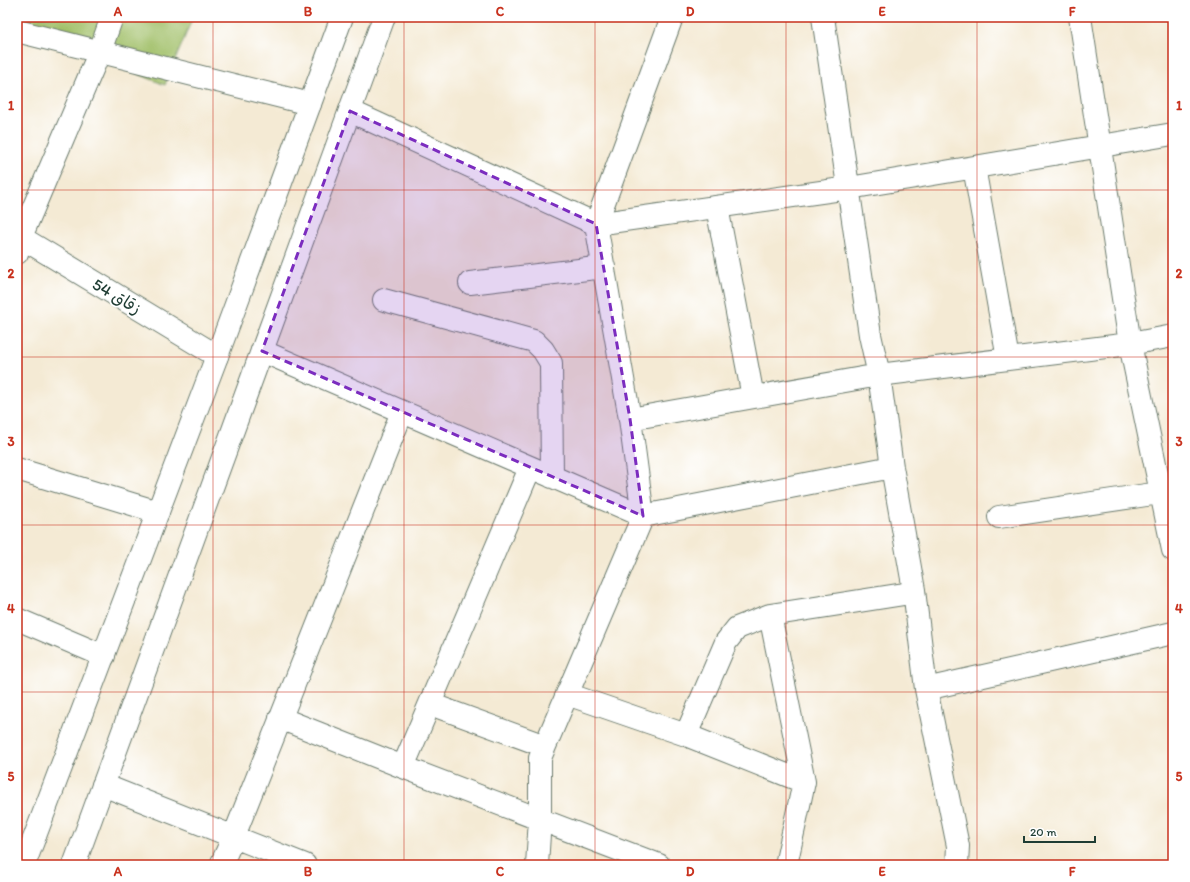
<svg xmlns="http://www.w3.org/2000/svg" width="1190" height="882" font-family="Itim,'Playpen Sans Arabic',sans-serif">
  <rect width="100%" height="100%" fill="#fff"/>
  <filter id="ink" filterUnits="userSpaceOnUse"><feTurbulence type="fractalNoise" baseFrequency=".025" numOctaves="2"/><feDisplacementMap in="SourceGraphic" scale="8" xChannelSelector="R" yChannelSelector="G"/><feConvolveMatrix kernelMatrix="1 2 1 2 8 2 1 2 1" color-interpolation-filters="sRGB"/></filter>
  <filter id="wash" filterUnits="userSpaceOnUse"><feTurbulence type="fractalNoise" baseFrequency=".012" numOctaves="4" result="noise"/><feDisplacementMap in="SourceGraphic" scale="16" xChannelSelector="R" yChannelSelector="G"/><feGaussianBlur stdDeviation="0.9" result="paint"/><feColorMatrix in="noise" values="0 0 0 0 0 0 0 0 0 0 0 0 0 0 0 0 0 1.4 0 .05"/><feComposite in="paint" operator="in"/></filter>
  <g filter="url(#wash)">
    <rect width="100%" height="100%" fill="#f4ead4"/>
    <path fill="#a0bf68" stroke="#607e4e" d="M17 17H193L165 85 17 24Z"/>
  </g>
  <g filter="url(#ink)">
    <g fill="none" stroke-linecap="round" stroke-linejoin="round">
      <defs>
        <path id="minor" d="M823 17 870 335 879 375 892 467 914 590 926 689 958 846 957 865
          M1080 17 1130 344 1173 550
          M17 31 310 104
          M350 111 596 224 849 188 1173 134
          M974 167 1008 359
          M717 207 753 397
          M17 235 217 356
          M17 253 21 237 100 51 112 17
          M470 283 604 267
          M384 300 534 341 543 350 551 363 552 477
          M262 351 643 516 892 467
          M630 419 879 375 1130 344 1173 336
          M17 469 158 512
          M999 517 1173 491
          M770 615 804 782 786 865
          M17 619 104 656
          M926 689 1173 633
          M567 694 686 735 804 782
          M430 704 545 746
          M280 718 403 767 530 468
          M686 735 726 642 737 628 770 615 904 594 914 590
          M403 767 659 865
          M103 785 305 865
          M221 865 234 836 402 412
          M537 865 540 819V758L643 516 630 419 596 224 672 17"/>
        <path id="major" d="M24 865 217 356 342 17
          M74 865 384 17"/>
      </defs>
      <use href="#minor" stroke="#6a7a6c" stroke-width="24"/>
      <use href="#major" stroke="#6a7a6c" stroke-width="24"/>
      <use href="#minor" stroke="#fff" stroke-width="22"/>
      <use href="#major" stroke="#fff" stroke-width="22"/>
    </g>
  </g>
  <path fill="#7b2cbf" fill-opacity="0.2" stroke="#7b2cbf" stroke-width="3" stroke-dasharray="8 5" stroke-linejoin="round" d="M350 111 596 224 630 419 643 516 262 351Z"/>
  <path fill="none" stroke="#c8321e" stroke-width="1" stroke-opacity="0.55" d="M213 17V865M404 17V865M595 17V865M786 17V865M977 17V865M17 190H1173M17 357H1173M17 525H1173M17 692H1173"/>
  <g text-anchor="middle" stroke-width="3.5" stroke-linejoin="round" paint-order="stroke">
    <g font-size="17" fill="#1f3d34" stroke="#fff">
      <text transform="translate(117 296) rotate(31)" y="6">زقاق 54</text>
    </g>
  </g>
  <rect width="1190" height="882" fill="none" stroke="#fff" stroke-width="44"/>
  <path d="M1024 836v6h71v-6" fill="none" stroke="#1f3d34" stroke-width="2"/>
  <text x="1030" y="836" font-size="12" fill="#1f3d34" stroke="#ffffff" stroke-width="3" paint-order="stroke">20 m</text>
  <rect x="22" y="22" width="1146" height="838" fill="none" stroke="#c8321e" stroke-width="1.5"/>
  <g font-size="13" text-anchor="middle" font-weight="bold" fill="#c8321e">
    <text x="118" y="16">A</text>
    <text x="308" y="16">B</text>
    <text x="500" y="16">C</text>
    <text x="690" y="16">D</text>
    <text x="882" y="16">E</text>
    <text x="1072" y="16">F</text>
    <text x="11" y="110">1</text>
    <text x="1179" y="110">1</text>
    <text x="11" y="278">2</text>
    <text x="1179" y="278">2</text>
    <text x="11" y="446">3</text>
    <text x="1179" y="446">3</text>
    <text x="11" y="613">4</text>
    <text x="1179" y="613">4</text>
    <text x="11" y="781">5</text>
    <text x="1179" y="781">5</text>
    <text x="118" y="876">A</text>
    <text x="308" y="876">B</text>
    <text x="500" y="876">C</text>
    <text x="690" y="876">D</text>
    <text x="882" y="876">E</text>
    <text x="1072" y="876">F</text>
  </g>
</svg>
